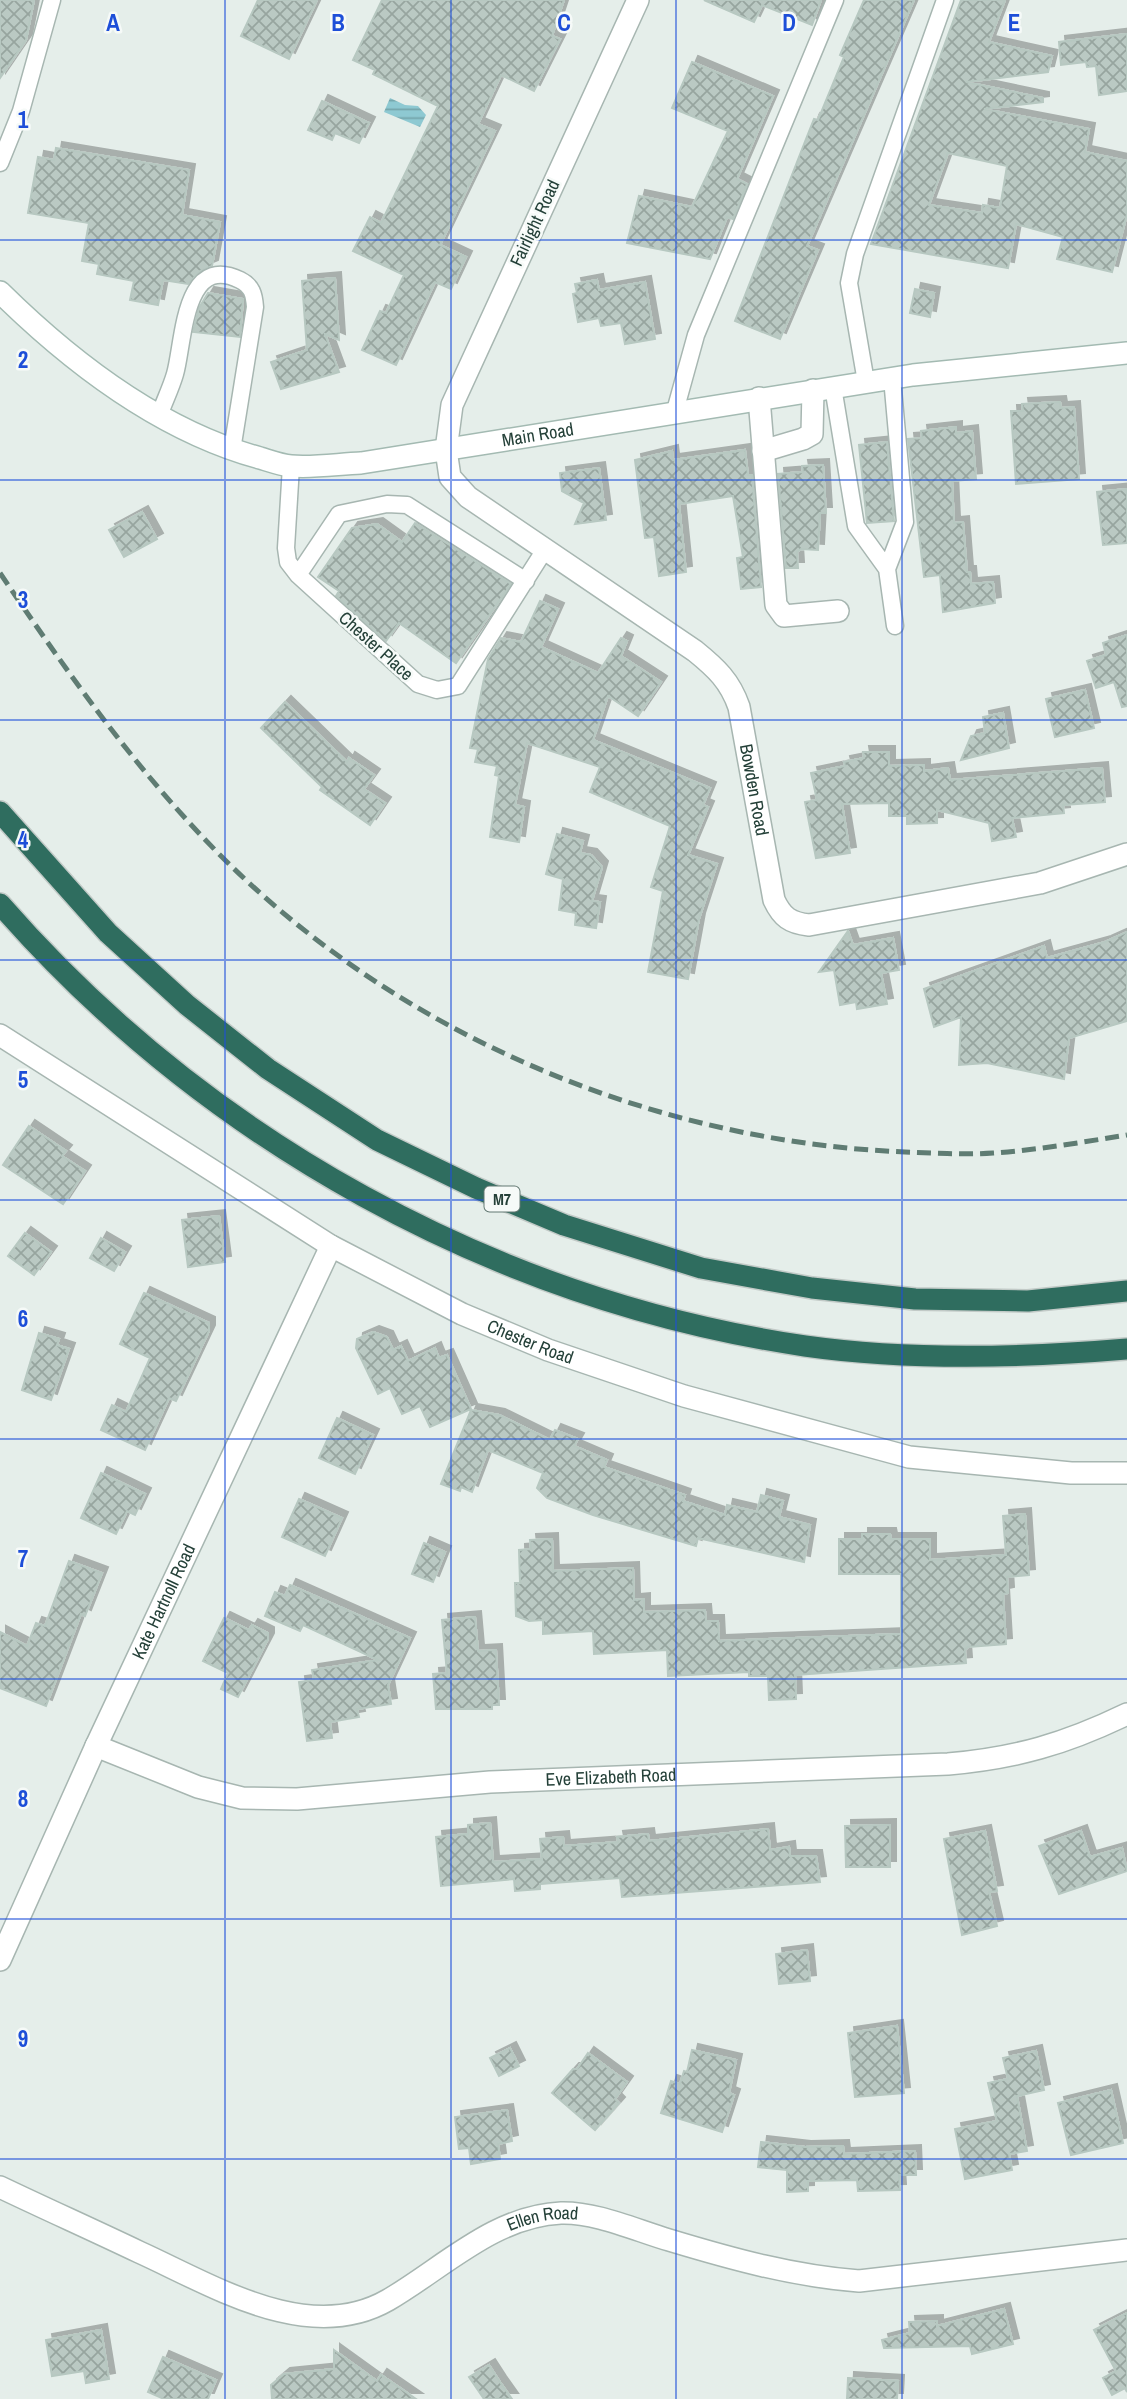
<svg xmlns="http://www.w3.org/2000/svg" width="1127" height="2399" font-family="'Archivo Narrow',sans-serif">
  <defs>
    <pattern id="water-rules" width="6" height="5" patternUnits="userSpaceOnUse" patternTransform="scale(1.75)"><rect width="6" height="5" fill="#8ec9d2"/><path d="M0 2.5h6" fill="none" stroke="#74a5ab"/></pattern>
    <pattern id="building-cross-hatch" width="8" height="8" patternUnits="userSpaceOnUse" patternTransform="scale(1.75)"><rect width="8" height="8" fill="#bac9c3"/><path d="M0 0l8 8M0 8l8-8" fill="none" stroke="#97a59f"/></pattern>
    <filter id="shadow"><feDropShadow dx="6" dy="-6" stdDeviation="0" flood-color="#0004"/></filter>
  </defs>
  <rect width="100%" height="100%" fill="#e5eeea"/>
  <path fill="url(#water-rules)" d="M390 98 405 105 418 106 426 115 420 127 384 112Z"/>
  <path fill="url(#building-cross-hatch)" stroke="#b7c8c1" stroke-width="2" fill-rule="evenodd" filter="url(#shadow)" d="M0 0H34L26 40 0 78Z
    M258 0H317L289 59 241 36Z
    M382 0H564L552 36 560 39 534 91 501 75 478 124 495 131 440 245 466 257 451 289 435 282 396 365 362 350 380 311 386 313 404 275 353 251 370 217 381 223 438 106 373 74 375 70 353 60Z
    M704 0H821L812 25 762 5 754 22Z
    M864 0H914L807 246 818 250 780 339 735 321 806 139 814 119 818 120 844 57 840 55Z
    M961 0H1005L989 42 1052 56 1048 72 966 82 1043 98V102L984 109 1089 129 1085 152 1127 161V214L1112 272 1057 259 1063 237 1016 224 1008 268 871 244ZM948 153 1007 166 1000 208 983 205 982 213 929 205Z
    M1127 34V91L1099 95 1096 66 1087 67 1086 62 1061 65 1059 42Z
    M692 62 773 96 737 179 747 184 733 219 727 217 710 259 627 243 639 196 692 207 728 131 672 108Z
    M322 101 369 123 359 143 335 133 332 140 308 130Z
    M56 148 189 170 182 215 220 222 212 266 200 271 188 284 163 280 158 305 130 300 134 281 97 274 99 264 82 261 89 223 28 213 38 157 54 160Z
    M335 278 339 340 325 334 339 372 281 389 271 362 307 350 302 281Z
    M597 280 599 290 645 282 655 339 625 344 621 323 601 326 599 318 578 322 573 294 577 293 575 284Z
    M915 289 934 293 930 317 910 313Z
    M208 293 243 299 240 337 193 332 199 308Z
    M1060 402 1061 408 1074 407 1079 479 1016 484 1011 411H1023L1022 404Z
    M956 427V433L972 431 976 479 952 481 954 523 963 522 967 572H970L971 584 993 582 995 603 943 612 940 575 924 577 908 439 922 438 921 431Z
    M887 442 894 521 867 523 859 445Z
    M745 450 748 475H752L761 587 741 589 737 558 743 557 733 496 679 504 686 572 659 576 654 537 645 538 635 460 672 451 673 460Z
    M823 465 826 513H820L818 550 801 549 797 552 798 568H786L778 474 803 472 802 466Z
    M599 468 606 520 575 524 584 503 562 491 560 473Z
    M1127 489V543L1103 545 1097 492Z
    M142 512 157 539 124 557 109 530Z
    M415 523 511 584 456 663 399 623 386 641 336 596 339 591 318 577 352 528 377 524 402 542Z
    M540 601 558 609 541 647 598 673 621 638 627 641 621 656 661 682 638 716 608 696 593 740 710 788 703 805 708 807 688 855 717 864 699 919 688 979 648 972 663 891 651 887 670 826 590 792 600 767 527 743 515 805 524 807 519 842 490 837 499 776 495 775 497 766 475 762 478 749 470 748 488 659 501 638 521 642Z
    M1127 635V706L1122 707 1114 682 1096 688 1087 661 1106 655 1103 643Z
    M1085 690 1094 728 1055 737 1046 699Z
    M285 702 347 762 349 758 374 775 364 789 385 803 370 825 320 790 322 787 261 728Z
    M1003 713 1009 748 961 760 971 736 985 733 983 717Z
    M863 752H889V766L924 765V771L948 768 950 780 1102 768 1105 802 1063 805 1064 813 1012 818 1016 837 992 841 989 823 937 810V823L907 824V816H889V803L842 804 850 853 816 858 805 802 817 800 811 773 845 766 844 762 864 758Z
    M557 834 583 841 580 853 591 855 602 867 592 901 600 902 596 928 575 925 576 913 559 910 563 879 546 874Z
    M848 931 853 945 893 938 899 970 881 973 887 1004 857 1009 856 1002 840 1005 834 970 819 972Z
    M1127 932V1021L1069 1038 1064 1079 987 1063 959 1065 961 1017 934 1027 924 989 1044 946 1047 958 1105 942Z
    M29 1126 66 1151 62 1156 85 1171 63 1204 3 1165Z
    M219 1216 225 1262 188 1267 182 1220Z
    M25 1233 51 1252 34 1275 8 1256Z
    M101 1238 125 1252 114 1271 90 1258Z
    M144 1293 209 1323V1331L176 1401 169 1398 145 1450 101 1430 112 1405 126 1412 150 1358 120 1344Z
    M373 1332 387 1337 393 1350 401 1346 408 1361 435 1348 439 1358 447 1355 471 1409 430 1427 420 1406 402 1414 390 1388 378 1394 356 1348 357 1339Z
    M39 1333 59 1339 57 1345 69 1349 51 1400 22 1390Z
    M471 1410 499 1415 550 1440 555 1430 578 1439 574 1446 607 1460 604 1467 685 1495 683 1501 725 1515 727 1505 757 1512 761 1495 783 1501 779 1517 810 1525 804 1562 698 1538 696 1546 593 1515 547 1498 537 1488 543 1473 488 1450 472 1492 461 1487 460 1491 441 1484Z
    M337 1418 373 1435 355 1474 319 1458Z
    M101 1473 145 1494 135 1515 127 1511 116 1534 81 1518Z
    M299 1499 342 1518 325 1556 282 1537Z
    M1025 1514 1029 1575 1007 1577 1008 1593 1003 1594 1006 1644 968 1647 965 1650 966 1663 795 1675 796 1699 769 1700 768 1676H749V1672L668 1676 667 1650 594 1654 593 1631 543 1634V1620L529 1621 516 1616 515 1583H520L519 1550 531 1549 530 1540 552 1539 553 1571 633 1568 634 1600 644 1599V1612L705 1610 706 1621H718L719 1641 901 1634V1574H839V1539H862V1534H890L891 1539H930V1560L1006 1555 1003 1516Z
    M424 1543 445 1552 433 1582 412 1574Z
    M69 1561 102 1573 85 1616 81 1614 46 1706 0 1688V1632L27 1646 36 1623 45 1626Z
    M290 1585 410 1638 388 1685 391 1704 357 1709 359 1717 330 1722 332 1738 307 1741 299 1682 314 1680 312 1670 378 1660 303 1625 300 1631 265 1616 275 1592 285 1596Z
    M475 1617 478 1651 496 1650 499 1705H492V1709H436L433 1674 447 1673 442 1620Z
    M224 1618 249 1630 252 1625 268 1633V1639L238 1697 221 1689 228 1673 203 1661Z
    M490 1823 493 1862 542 1859 540 1839 563 1837 564 1846 618 1842 617 1837 648 1834 649 1841 768 1829 770 1850 789 1847 790 1856H816L820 1882 622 1897 620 1878 540 1884V1889L515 1891 514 1879 441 1886 436 1837 468 1834V1825Z
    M890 1825V1867H846L845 1826Z
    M985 1831 997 1891 989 1892 997 1926 962 1935 944 1839Z
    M1081 1831 1090 1857 1122 1848 1127 1871 1059 1894 1039 1846Z
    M807 1950 810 1981 779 1984 776 1954Z
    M897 2026 904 2093 855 2097 848 2033Z
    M510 2048 519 2066 499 2076 490 2058Z
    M692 2050 736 2060 729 2093 734 2095 722 2132 661 2113 671 2081 680 2084 684 2071 687 2072Z
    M1036 2051 1044 2090 1017 2096 1027 2151 1009 2154 1012 2170 965 2179 955 2129 997 2121 988 2083 1008 2079 1003 2058Z
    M588 2053 627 2082 615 2099 619 2103 595 2130 552 2093 573 2069H577Z
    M1111 2090 1123 2143 1071 2155 1058 2103Z
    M507 2110 512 2141 498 2144 500 2159 471 2164 469 2148 459 2149 455 2117Z
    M761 2142 805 2147 843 2146 844 2154 915 2151 916 2175H899L900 2190 858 2191 857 2180 808 2181V2191L787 2192V2170L758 2167Z
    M1004 2309 1013 2344 972 2354 970 2346 884 2348 882 2340 910 2333 909 2322 937 2321V2326Z
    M1127 2313V2392L1125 2388 1112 2395 1103 2378 1116 2371 1094 2330Z
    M101 2330 109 2379 86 2383 84 2371 52 2376 46 2340Z
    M334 2350 377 2381 381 2375 416 2399H272L271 2385 284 2374 334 2369Z
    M163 2357 216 2380 208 2399H164L148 2392Z
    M489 2365 500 2382 512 2399H484L469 2377Z
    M848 2378 898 2381 897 2399H847Z"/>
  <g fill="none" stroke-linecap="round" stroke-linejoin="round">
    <defs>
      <path id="lane" d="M0 163 21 111 52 0
        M866 382 849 283 855 254 945 0
        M833 387 856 526 887 569 895 626
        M675 411 696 335 835 0
        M159 416C164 402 171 388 175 374 184 343 183 252 240 280 252 286 254 294 255 307L232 450
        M291 466 286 548 288 562 298 575 418 684 437 690 458 686 544 551
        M887 569 905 522 892 378
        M298 575 339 514 387 504 407 505 526 581"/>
      <g id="street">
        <path id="s1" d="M638 0 452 405 446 450 450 477 468 497 695 651C716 668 730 681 739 707L774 900C782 917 790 923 809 925L1040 883 1127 854"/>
        <path d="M759 398 776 605 784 616 838 611"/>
        <path d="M763 451 803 439 812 434 813 390"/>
        <path id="s2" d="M0 1035 331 1246 462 1314 548 1350 684 1396 909 1457 1071 1473H1127"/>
        <path id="s3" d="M96 1746 198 1787 242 1798 297 1799 490 1782 948 1764C1016 1758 1065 1744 1127 1714"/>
        <path id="s4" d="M0 1960 96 1746 331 1246"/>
        <path id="s5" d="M0 2187C46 2209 93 2230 139 2252 212 2285 308 2346 388 2300 443 2268 494 2216 561 2213 596 2212 635 2230 669 2240 732 2259 793 2276 859 2281L1127 2250"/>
      </g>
      <g id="secondary">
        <path id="s6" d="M0 292C72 363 161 431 260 458 270 461 281 465 291 466 313 468 338 464 361 463L913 375 1127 353"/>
      </g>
      <path id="highway" d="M0 812 108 933 187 1005 268 1069 377 1140 476 1188 564 1225 701 1268 812 1288 915 1299 1028 1301 1127 1291
        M0 904C206 1140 495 1300 805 1346 911 1361 1021 1358 1127 1349"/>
    </defs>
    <use href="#lane" stroke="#a7b6b1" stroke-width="19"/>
    <use href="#street" stroke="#a7b6b1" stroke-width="24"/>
    <use href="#secondary" stroke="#a3bab2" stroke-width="24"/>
    <use href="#highway" stroke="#c2cac7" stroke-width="24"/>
    <use href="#lane" stroke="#fff" stroke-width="16"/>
    <use href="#street" stroke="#fff" stroke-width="21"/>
    <use href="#secondary" stroke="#fff" stroke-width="21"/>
    <use href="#highway" stroke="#2f6d5f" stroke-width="21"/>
    <path stroke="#5f7c73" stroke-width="5" stroke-dasharray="14 7" stroke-linecap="butt" d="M0 573C67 672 135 769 220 855 399 1035 653 1142 905 1152 934 1153 964 1155 993 1153 1038 1150 1083 1142 1127 1135"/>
  </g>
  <path fill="none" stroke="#1d4ed8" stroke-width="2" stroke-opacity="0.55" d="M225 0V2399M451 0V2399M676 0V2399M902 0V2399M0 240H1127M0 480H1127M0 720H1127M0 960H1127M0 1200H1127M0 1439H1127M0 1679H1127M0 1919H1127M0 2159H1127"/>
  <g text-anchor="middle" stroke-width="5" stroke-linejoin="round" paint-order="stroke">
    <rect fill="#f6faf8" stroke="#637872" stroke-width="2" x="484.5" y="1186.5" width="35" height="25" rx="5"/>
    <g font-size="16" font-weight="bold" fill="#244038">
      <text x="502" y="1205">M7</text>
    </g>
    <g font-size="18" fill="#244038" stroke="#f6faf8">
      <text transform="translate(535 223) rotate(-65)" y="6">Fairlight Road</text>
      <text dy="6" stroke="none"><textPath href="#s6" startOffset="593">Main Road</textPath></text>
      <text transform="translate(376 646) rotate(42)" y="6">Chester Place</text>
      <text dy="6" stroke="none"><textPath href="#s1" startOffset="976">Bowden Road</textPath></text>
      <text dy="6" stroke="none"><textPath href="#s2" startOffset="614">Chester Road</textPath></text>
      <text dy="6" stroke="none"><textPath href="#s4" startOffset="394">Kate Hartnoll Road</textPath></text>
      <text dy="6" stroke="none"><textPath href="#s3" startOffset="525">Eve Elizabeth Road</textPath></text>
      <text dy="6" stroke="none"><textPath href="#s5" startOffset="595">Ellen Road</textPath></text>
    </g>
  </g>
  <g font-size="23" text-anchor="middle" font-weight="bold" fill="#1d4ed8" stroke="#f6faf8" stroke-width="5" stroke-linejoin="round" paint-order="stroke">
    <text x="113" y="31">A</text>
    <text x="338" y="31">B</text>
    <text x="564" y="31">C</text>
    <text x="789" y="31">D</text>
    <text x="1014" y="31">E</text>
    <text x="23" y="128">1</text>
    <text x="23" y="368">2</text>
    <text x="23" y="608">3</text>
    <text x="23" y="848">4</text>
    <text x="23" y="1088">5</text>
    <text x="23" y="1327">6</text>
    <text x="23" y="1567">7</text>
    <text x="23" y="1807">8</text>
    <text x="23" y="2047">9</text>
  </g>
</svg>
